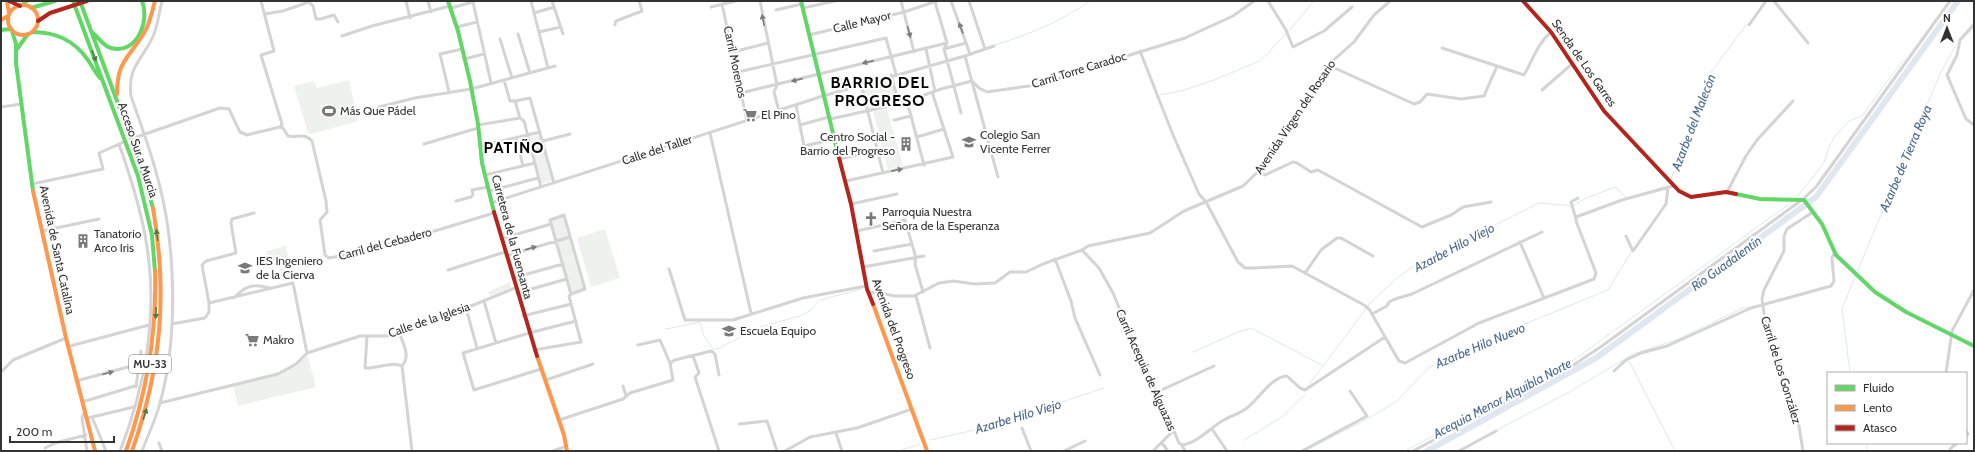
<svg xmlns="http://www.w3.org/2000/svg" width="1975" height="452" font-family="Cabin,sans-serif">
  <rect width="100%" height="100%" fill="#fff"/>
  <path fill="#eef2ec" d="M891 75 899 103 868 111 861 84Z
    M349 80 358 121 311 134 308 133 294 86 314 81 317 88Z
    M887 109 903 166 888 169 873 112Z
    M540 134 553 180 540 184 528 137Z
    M564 215 585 289 571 294 550 220Z
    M605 229 620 278 591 287 577 238Z
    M286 246 288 257 268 261 266 251Z
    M289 257 293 278 283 281 278 260Z
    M510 282 511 288 490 296 488 292Z
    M307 353 316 387 238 406 233 385C262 378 284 375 307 353Z"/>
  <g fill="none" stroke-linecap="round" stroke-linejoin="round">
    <path stroke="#e0e7f0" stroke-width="1" d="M1289 31 1314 1
      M1966 35 1974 28
      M995 45C1028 35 1062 21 1090 1
      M1160 95 1181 91 1214 80 1260 61 1286 34
      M1671 179 1709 75 1746 25
      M1654 190 1663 187
      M1798 196 1824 163 1829 147 1835 136 1849 121 1862 116 1903 60
      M1857 272 1940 74 1956 45
      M666 329 700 322 704 336 713 349H717L760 327 800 316 811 310 820 300 862 289
      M1193 352 1236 333 1251 328 1324 366
      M1629 361 1675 451
      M1850 373 1842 309 1855 277
      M1308 386 1371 302 1398 277 1417 264 1539 203 1573 206 1584 199 1615 187 1626 197
      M1497 430 1571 391 1633 354 1676 340 1743 308 1751 307
      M931 440 987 427 1104 388
      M1244 440 1282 417 1305 395
      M1867 443V451
      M898 451 920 444
      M1305 451 1371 417 1397 401 1429 367 1500 334 1608 290 1631 252
      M1405 451 1564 367 1792 202"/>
    <path stroke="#e0e7f0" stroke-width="6" d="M1427 451 1596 358 1816 197 1958 1"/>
    <path stroke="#d4d4d4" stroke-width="3" d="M261 1 274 51 261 55 282 124 280 127
      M406 1 410 18
      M428 1 431 12
      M531 1 548 68
      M552 1 563 34
      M760 1 777 85 774 92 779 111
      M901 1 914 52
      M951 1 970 54
      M969 1 985 49
      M1268 1 1286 30 1293 47 1324 31 1352 7
      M1774 1 1808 43
      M935 2 947 43
      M722 4 747 121
      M711 7 736 1
      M451 8 473 2 491 83
      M803 8 835 1
      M776 10 802 4
      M534 13 554 7
      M265 14 283 11 309 2 313 6 316 19H321L334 15 338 22
      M1974 24 1960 40 1957 55 1947 75 1966 119 1974 125
      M615 25 616 21 642 11 639 1
      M1749 25 1766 1
      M457 27 477 22
      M539 32 561 27
      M518 34 530 73
      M809 35 904 12 937 1
      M342 36 372 26 450 6
      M500 39 512 78
      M947 43 944 49 961 113
      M1442 48 1497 66
      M926 49 935 91
      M944 49 966 43
      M1140 51 1173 135 1199 194 1206 202 1238 262 1245 268H1253L1292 266 1364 305 1369 309 1399 361 1405 363 1479 323 1594 279 1596 273 1576 221V217L1622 200 1673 186
      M733 52 768 43
      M965 56 998 177
      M464 59 484 54
      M1328 65 1414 104 1420 102 1427 94 1461 99 1484 96 1497 66 1524 75C1533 60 1537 44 1551 32
      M738 72 886 38 896 74
      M891 75 899 104
      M504 80 510 101H515
      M861 84 883 173
      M1542 90 1572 64
      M449 92 440 54 462 49
      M741 93 947 43
      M907 101 924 165
      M796 105 804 146 835 139
      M1 107 21 104
      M379 107 415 98 471 89 555 66
      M830 119 899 104 941 89 972 81 979 88 987 92 1036 85 1067 76 1104 63 1185 38 1233 16 1254 1
      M894 120 911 116
      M478 125 520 118
      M800 125 829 117
      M710 133 751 313
      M516 137 523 166
      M917 137 944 129
      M131 139 220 108 229 109 240 132 247 135 280 127 283 128 288 136C298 138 304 132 312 141L326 201 327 212 320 220 325 255 329 258 375 249 494 213
      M543 141 570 134
      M119 144C131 178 142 212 147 247 158 314 145 388 120 451
      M424 144 478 128
      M480 146 540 132
      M840 159 878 150
      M1258 173 1265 175 1293 162 1297 163 1311 172 1318 170 1422 227 1451 215 1463 207 1491 202
      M485 175 535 163
      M846 181 953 157 932 92
      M32 184 103 169 99 153 126 141
      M541 187 524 121 520 118 515 101 530 98 554 183
      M489 191 538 178
      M1727 192 1746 156 1757 140 1793 101
      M456 201 471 197 473 195 472 190 488 187
      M491 203 823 96 965 56 994 46
      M851 204 897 194
      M564 215 585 289 571 294 550 220Z
      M1576 219 1571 202 1578 198
      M42 231 99 219
      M857 231 905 220 916 258 915 264 923 292
      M1626 236 1633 251 1666 204 1668 187
      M501 239 551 224
      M1520 242 1544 298
      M1082 250 1099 268 1113 293 1147 376 1160 397 1179 443 1182 445C1197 443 1209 429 1222 421 1230 416 1239 414 1247 408 1258 400 1272 376 1287 376L1300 388 1305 390 1385 337
      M874 251 912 244
      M506 256 570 237
      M1055 259 1071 301 1075 318 1100 375
      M863 267 924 256
      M669 269 685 320H733L803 298 866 286
      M448 270 505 252
      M1305 273 1321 250 1337 238H1341L1373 256
      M513 278 563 264
      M517 293 567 279
      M869 293 875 292 895 296H914L939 283 953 281 975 284 995 283 1010 272H1026L1043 264 1082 250 1088 246 1150 233 1184 211 1243 186 1263 167 1322 83 1328 65 1354 42 1374 15 1390 1
      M916 296 930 348
      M234 298C245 286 253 283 269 288
      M484 301 496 343
      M209 303 202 265 206 261 236 253 231 223 232 219 254 213
      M466 308 477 348
      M1372 314 1387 306 1389 302 1395 299 1412 294 1542 232
      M523 316 571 304
      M172 324 205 318 209 312V303L293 283 307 353
      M399 332C403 344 411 356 402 366
      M367 336 365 368C377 369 391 361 402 366L412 451
      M638 345 660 340 670 363
      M70 346 149 325
      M534 350 581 342 569 296 571 294
      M693 356 699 373 695 377 719 451
      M541 369 474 390 463 353 529 333 576 321
      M1614 371 1626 360 1641 353 1667 346 1751 308 1831 286 1834 281 1832 258 1835 252
      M1 372 13 360 66 338
      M1946 373 1952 331 1974 290
      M546 380 593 364
      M76 381 139 364
      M623 386 626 396
      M136 387 141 351
      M1157 392 1214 366
      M82 402 135 386
      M160 403 278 374 296 364 307 353 360 336H390L466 308 515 288
      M84 413 82 418 87 451
      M92 417 134 407
      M86 418 92 417 106 451
      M559 420 623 399 630 393 673 380 670 363 675 360 711 351 715 354 719 375
      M739 424 767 421 777 451
      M1022 428 1031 451
      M1212 429 1227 451
      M1966 431 1968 434 1966 436
      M836 433 842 451
      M159 443 162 451
      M1162 443 1168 451
      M1182 445 1185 451
      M45 448 55 443 86 435
      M1950 449 1957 443
      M142 451C148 435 156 419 160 403 178 338 176 248 159 183 152 154 141 125 131 96 127 65 144 59 154 34 158 24 159 12 162 1
      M553 451 567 446
      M785 451 810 437 857 428 912 409
      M1064 451 1085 441
      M1153 451 1173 431
      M1302 451 1367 416 1350 391
      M1413 451 1566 370 1602 346 1803 199 1816 187 1950 1
      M1459 451 1496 431
      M1803 451 1798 420 1788 384 1766 327 1762 299 1764 290 1784 251V236L1787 229 1813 212"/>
    <path stroke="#63d668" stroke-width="4" d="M73 1 138 176 152 235 155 271
      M80 1 137 155 153 208
      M448 1 458 31 470 81 478 124 482 163 494 212
      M801 1 837 150
      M22 5 27 1
      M31 8 55 1
      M1 30 11 29
      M12 31 16 44V63L33 191
      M32 32C56 32 74 40 88 60 92 66 95 72 100 78
      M92 32C98 37 103 46 111 48 137 55 150 21 142 1
      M17 49 28 34
      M1736 194 1760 199 1804 200 1822 224 1836 255 1875 292 1906 312 1974 346"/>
    <path stroke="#ff974d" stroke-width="4" d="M7 1 9 13
      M8 20a15 15 0 1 1 30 0a15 15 0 1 1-30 0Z
      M1 20 8 16
      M117 94C117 61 128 59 144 33 150 24 152 11 155 1
      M33 191 66 338 95 451
      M873 304 927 451
      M537 356 564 435 567 451
      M126 451C147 392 157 334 155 271
      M132 451C161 369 168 294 153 208"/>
    <path stroke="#b3261e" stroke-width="4" d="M9 1 20 6
      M1523 1 1551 32 1604 111 1679 191 1691 197 1726 192 1736 194
      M38 21 50 13 87 1
      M837 150 851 204 867 289 873 304
      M494 212 537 356"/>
  </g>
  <defs><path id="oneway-solid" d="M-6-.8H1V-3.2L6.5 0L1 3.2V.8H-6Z"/></defs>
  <g fill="#7b7b7b">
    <use href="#oneway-solid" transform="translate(763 20) rotate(-102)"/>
    <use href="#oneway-solid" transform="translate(961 28) rotate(-110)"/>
    <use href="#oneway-solid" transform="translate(909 32) rotate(75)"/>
    <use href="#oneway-solid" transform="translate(868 62) rotate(167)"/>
    <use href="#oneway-solid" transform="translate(797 80) rotate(166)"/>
    <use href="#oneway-solid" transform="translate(897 170) rotate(-12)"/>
    <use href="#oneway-solid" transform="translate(531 248) rotate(-16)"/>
    <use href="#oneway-solid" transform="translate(108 373) rotate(-15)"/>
  </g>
  <g fill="#497c4b">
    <use href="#oneway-solid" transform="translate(94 56) rotate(69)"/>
    <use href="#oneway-solid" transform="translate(157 235) rotate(-98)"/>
    <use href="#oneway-solid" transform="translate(156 313) rotate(92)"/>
    <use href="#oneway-solid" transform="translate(145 414) rotate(-73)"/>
  </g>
  <defs>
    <symbol id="stadium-bare" viewBox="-9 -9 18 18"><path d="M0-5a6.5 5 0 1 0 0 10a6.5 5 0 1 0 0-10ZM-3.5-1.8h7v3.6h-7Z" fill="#7a7a7a" stroke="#fff" stroke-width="2.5" paint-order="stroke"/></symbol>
    <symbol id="supermarket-bare" viewBox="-9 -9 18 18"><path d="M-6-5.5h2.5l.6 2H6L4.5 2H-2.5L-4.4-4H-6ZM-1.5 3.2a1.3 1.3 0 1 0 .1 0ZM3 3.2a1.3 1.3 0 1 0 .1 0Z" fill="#7a7a7a" stroke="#fff" stroke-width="2.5" paint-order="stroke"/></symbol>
    <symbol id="school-bare" viewBox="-9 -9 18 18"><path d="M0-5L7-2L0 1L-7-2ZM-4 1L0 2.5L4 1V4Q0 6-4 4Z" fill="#7a7a7a" stroke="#fff" stroke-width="2.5" paint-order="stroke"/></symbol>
    <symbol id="building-bare" viewBox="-9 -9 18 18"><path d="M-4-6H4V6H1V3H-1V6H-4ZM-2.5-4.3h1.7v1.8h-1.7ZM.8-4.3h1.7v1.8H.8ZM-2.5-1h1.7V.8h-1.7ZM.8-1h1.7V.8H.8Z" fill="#7a7a7a" stroke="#fff" stroke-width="2.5" paint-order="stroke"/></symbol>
    <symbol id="church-bare" viewBox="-9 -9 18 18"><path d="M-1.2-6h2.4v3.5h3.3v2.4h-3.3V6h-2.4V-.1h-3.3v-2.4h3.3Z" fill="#7a7a7a" stroke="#fff" stroke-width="2.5" paint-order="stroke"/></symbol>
  </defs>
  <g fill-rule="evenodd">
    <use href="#stadium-bare" x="319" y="101" width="20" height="20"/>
    <use href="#supermarket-bare" x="740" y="105" width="20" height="20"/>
    <use href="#school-bare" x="959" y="132" width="20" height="20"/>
    <use href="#building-bare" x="896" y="134" width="20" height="20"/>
    <use href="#church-bare" x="861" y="209" width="20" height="20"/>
    <use href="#building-bare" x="73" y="231" width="20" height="20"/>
    <use href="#school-bare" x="235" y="258" width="20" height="20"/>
    <use href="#school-bare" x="719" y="321" width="20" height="20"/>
    <use href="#supermarket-bare" x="242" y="330" width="20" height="20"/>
  </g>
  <g text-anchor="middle" stroke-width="4" stroke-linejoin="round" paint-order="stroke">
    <rect fill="#fff" stroke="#707070" stroke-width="1" x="129" y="355" width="42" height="18" rx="3"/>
    <g font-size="11" font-weight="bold" fill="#333">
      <text x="150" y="368">MU-33</text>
    </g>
    <g font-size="12" fill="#333" stroke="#fff">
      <text transform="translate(862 22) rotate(-14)" y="4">Calle Mayor</text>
      <text transform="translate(735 62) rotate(78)" y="4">Carril Morenos</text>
      <text transform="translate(1584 63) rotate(55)" y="4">Senda de Los Garres</text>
      <text transform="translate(1079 70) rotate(-17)" y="4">Carril Torre Caradoc</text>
      <text transform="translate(1295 117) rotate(-56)" y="4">Avenida Virgen del Rosario</text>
      <text transform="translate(138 150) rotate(71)" y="4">Acceso Sur a Murcia</text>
      <text transform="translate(657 150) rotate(-18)" y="4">Calle del Taller</text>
      <text transform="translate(512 237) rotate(75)" y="4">Carretera de la Fuensanta</text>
      <text transform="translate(385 244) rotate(-15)" y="4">Carril del Cebadero</text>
      <text transform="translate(57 250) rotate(78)" y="4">Avenida de Santa Catalina</text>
      <text transform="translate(429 320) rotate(-19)" y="4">Calle de la Iglesia</text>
      <text transform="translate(894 329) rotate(70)" y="4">Avenida del Progreso</text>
      <text transform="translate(1146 370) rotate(66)" y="4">Carril Acequia de Alguazas</text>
      <text transform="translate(1781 370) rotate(73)" y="4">Carril de Los González</text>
    </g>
    <g font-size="12" fill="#333" stroke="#fff" text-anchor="start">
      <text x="340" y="115">Más Que Pádel</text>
      <text x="761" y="119">El Pino</text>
      <text x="980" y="139">Colegio San<tspan x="980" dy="14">Vicente Ferrer</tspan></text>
      <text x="895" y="141" text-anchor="end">Centro Social -<tspan x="895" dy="14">Barrio del Progreso</tspan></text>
      <text x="882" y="216">Parroquia Nuestra<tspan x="882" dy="14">Señora de la Esperanza</tspan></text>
      <text x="94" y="238">Tanatorio<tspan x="94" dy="14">Arco Iris</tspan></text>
      <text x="256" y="265">IES Ingeniero<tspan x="256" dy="14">de la Cierva</tspan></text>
      <text x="740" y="335">Escuela Equipo</text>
      <text x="263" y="344">Makro</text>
    </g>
    <g font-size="13" font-style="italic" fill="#49698d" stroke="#fff">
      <text transform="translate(1693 122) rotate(-69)" y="5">Azarbe del Malecón</text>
      <text transform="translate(1905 158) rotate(-67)" y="5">Azarbe de Tierra Roya</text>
      <text transform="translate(1454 247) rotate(-28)" y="5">Azarbe Hilo Viejo</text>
      <text transform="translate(1726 263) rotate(-36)" y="5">Río Guadalentín</text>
      <text transform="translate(1480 345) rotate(-23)" y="5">Azarbe Hilo Nuevo</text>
      <text transform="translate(1502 398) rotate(-28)" y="5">Acequia Menor Alquibla Norte</text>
      <text transform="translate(1018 416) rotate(-17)" y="5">Azarbe Hilo Viejo</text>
    </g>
    <g font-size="16" font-weight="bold" letter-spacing="1" fill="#000" stroke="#fff">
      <text x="880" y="88">BARRIO DEL<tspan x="880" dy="18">PROGRESO</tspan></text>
      <text x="514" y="153">PATIÑO</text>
    </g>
  </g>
  <rect width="1975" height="452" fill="none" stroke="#333333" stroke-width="4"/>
  <rect x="1827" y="372" width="140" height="72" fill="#ffffff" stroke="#adadad"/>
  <rect x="1835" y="385" width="20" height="6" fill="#63d668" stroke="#adadad"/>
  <text x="1863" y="392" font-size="12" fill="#333333">Fluido</text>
  <rect x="1835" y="405" width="20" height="6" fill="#ff974d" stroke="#adadad"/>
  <text x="1863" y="412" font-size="12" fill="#333333">Lento</text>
  <rect x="1835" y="425" width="20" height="6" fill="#b3261e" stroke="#adadad"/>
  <text x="1863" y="432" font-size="12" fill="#333333">Atasco</text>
  <g transform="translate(1947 28)" stroke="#ffffff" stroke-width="3" paint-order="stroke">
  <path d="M0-3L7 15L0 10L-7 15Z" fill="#333333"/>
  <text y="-6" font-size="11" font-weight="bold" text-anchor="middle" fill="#333333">N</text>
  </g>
  <path d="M10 436v6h104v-6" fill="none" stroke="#333333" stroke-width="2"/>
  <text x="16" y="436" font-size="12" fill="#333333" stroke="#ffffff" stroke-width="3" paint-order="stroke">200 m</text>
</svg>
